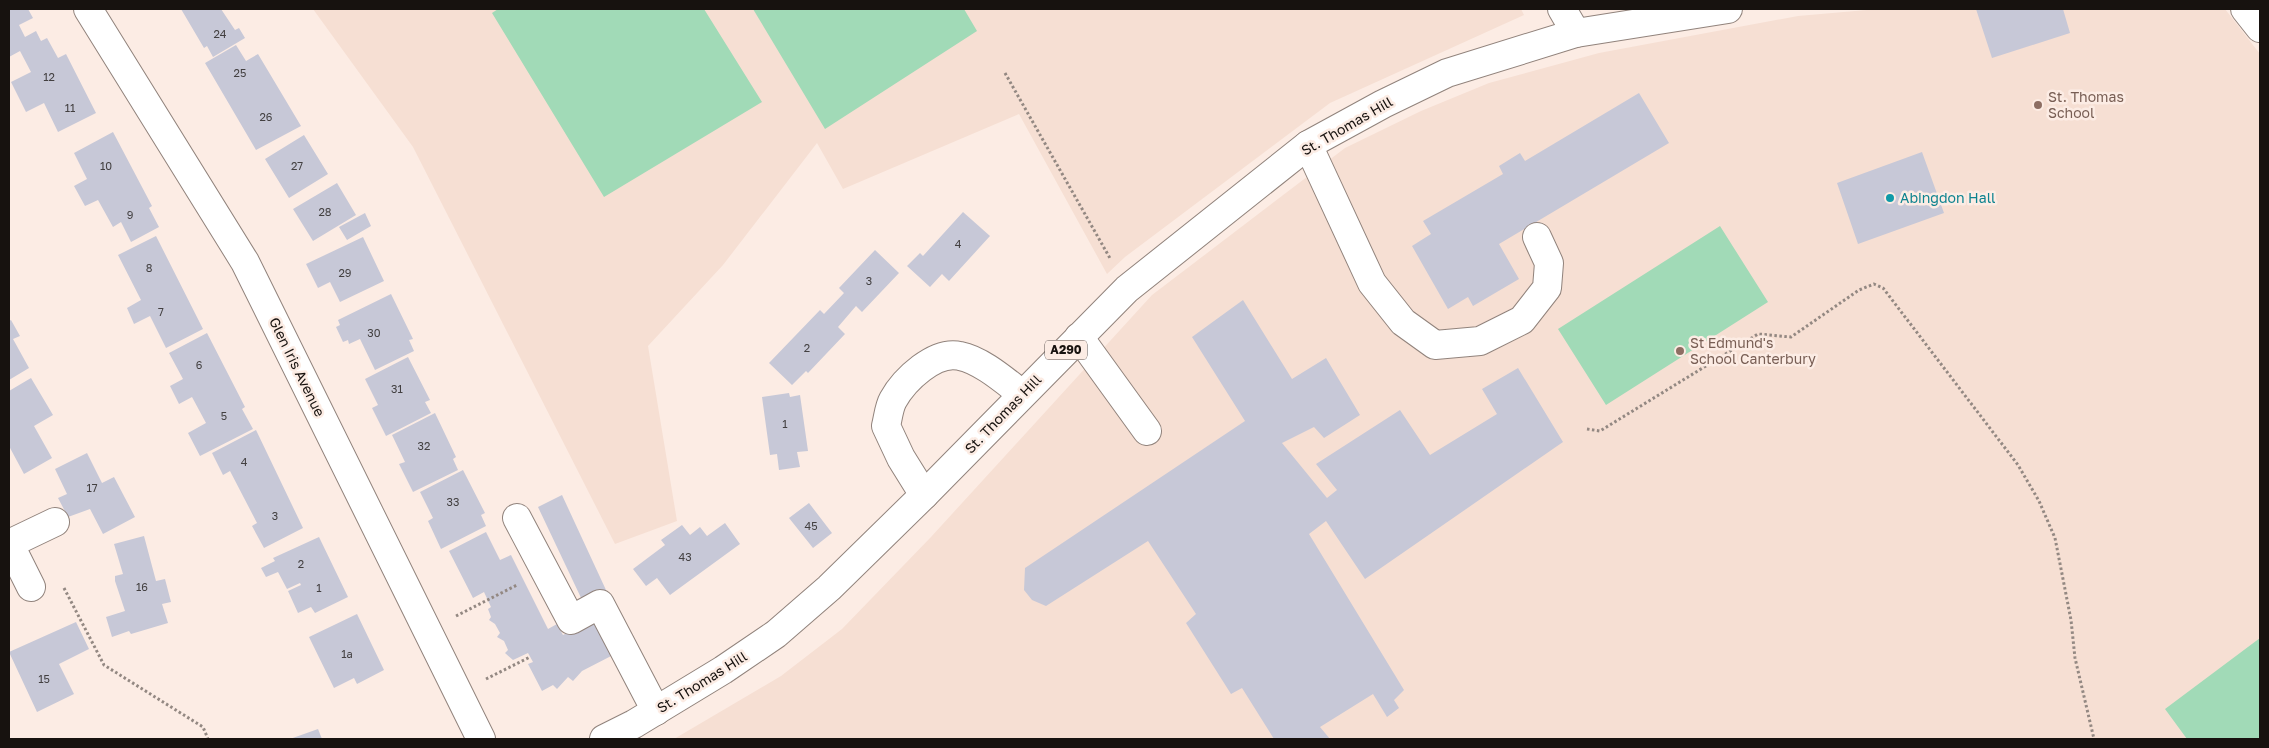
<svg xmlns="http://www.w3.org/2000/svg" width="2269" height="748" font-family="'Golos Text',sans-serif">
  <rect width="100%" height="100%" fill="#fcece4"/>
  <path fill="#f6dfd3" d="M313 9H1521L1524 15 1330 103 1125 257 1107 274 1019 114 843 189 817 143 723 265 648 346 677 521 615 544 413 147Z
    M1878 9H2225L2260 54V739H674L781 676 842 629 931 537 1152 295 1345 148 1421 111 1489 83 1599 53 1798 16Z"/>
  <path fill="#a1dab7" d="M498 9H704L762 102 604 197 492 13Z
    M753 9H964L977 31 825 129Z
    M1720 226 1768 302 1606 405 1558 329Z
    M2260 638V739H2187L2165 709Z"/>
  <path fill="#c7c8d7" d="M9 9H28L33 18 19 25 25 37 36 31 41 41 47 38 58 58 66 54 96 113 58 132 44 103 26 112 11 82 31 72 20 51 9 57Z
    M181 9H221L235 30 239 28 245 38 213 57 207 46 204 48Z
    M1976 9H2063L2070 33 1992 58Z
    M236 45 246 61 258 54 301 126 256 150 205 63Z
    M1639 93 1669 143 1499 244 1519 279 1473 306 1468 297 1448 309 1412 246 1431 234 1423 221 1503 174 1499 166 1520 153 1525 161Z
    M113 132 152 206 149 208 159 227 131 242 121 222 113 227 98 200 85 206 74 186 87 179 74 153Z
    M304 135 328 174 289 198 265 159Z
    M1922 152 1944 213 1858 244 1837 183Z
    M337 183 356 215 313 241 293 209Z
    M963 212 990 236 949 281 942 274 930 287 907 266 920 253 923 256Z
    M365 213 371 226 347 240 339 227Z
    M156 236 203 329 166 348 150 316 134 324 127 308 141 300 118 255Z
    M363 237 384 281 340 302 330 282 318 288 306 264Z
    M875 250 899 273 862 312 856 306 838 327 845 334 808 373 806 371 792 385 769 363 820 310 824 314 844 293 839 288Z
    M391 294 413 339 409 340 414 351 375 370 360 339 349 344 348 340 343 342 336 327 340 325 338 320Z
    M1243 300 1292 379 1326 358 1360 415 1324 438 1314 427 1282 443 1327 498 1337 490 1316 464 1400 410 1430 455 1497 414 1482 389 1518 368 1563 442 1365 579 1326 521 1309 534 1404 690 1394 700 1399 708 1387 717 1373 694 1320 727 1330 739H1274L1242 688 1231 694 1186 623 1196 614 1148 541 1046 606 1032 600 1024 590 1025 568 1245 421 1192 337Z
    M11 320 20 336 13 339 29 368 9 380V321Z
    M207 333 245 407 242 409 253 429 200 456 188 433 206 423 192 397 179 404 170 386 183 379 169 353Z
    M408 357 430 400 425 402 431 413 386 436 372 408 378 405 365 379Z
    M31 378 53 415 34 426 52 458 24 474 9 446V391Z
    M789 393 790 397 800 395 808 451 797 452 800 467 779 470 777 454 770 455 762 397Z
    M435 413 456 457 453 459 458 470 413 492 399 464 405 462 392 435Z
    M256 430 303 528 264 548 252 526 257 523 230 471 223 475 212 453Z
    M87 453 102 483 114 477 135 517 103 534 90 509 68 517 58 498 67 494 55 469Z
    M463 470 485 513 481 515 486 526 441 549 428 521 433 518 420 492Z
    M562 495 606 590 583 602 538 507Z
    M809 503 832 533 813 548 789 518Z
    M725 523 740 544 670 595 657 578 646 586 633 569 665 545 661 540 682 525 690 535 700 527 707 536Z
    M486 532 500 560 511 555 548 629 557 624 563 635 597 618 615 654 582 671 573 681 568 677 557 689 553 685 542 691 528 664 533 662 528 653 513 660 505 653 508 650 504 641 497 637 500 633 495 624 489 620 491 617 488 609 491 607 484 592 473 598 449 551Z
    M144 536 156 581 165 579 171 602 162 604 168 623 131 634 129 631 112 637 106 617 125 611 115 581V576L123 574 114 544Z
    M319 537 348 597 315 613 311 607 298 613 288 591 301 585 300 583 287 589 278 572 266 577 261 568 275 561 273 558Z
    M357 614 384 670 357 684 354 678 334 688 309 637Z
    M76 622 89 649 59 664 74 694 37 712 9 652Z
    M318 729 322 739H290Z"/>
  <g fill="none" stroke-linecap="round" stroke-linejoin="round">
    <defs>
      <path id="minor" d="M88 9 245 262 481 739
        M1562 9 1576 33
        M2245 9 2260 28
        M1308 145 1372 283 1403 322 1435 345 1480 341 1522 320 1547 288 1549 263 1537 237
        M1079 337 1147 431
        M924 495 901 458 886 426C888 418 889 407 893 400 904 380 935 350 960 356 981 360 1005 381 1022 394
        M517 518 571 620 600 604 656 711
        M9 543 31 587
        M9 544 55 522"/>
      <path id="major" d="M604 739 634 724 723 670 776 634 829 588 924 495 1127 289 1308 145 1383 104 1447 73 1576 33 1728 9"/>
    </defs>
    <use href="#minor" stroke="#91837c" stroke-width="30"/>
    <use href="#major" stroke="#91837c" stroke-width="30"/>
    <path stroke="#938882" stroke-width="3" stroke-dasharray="2.5 2.5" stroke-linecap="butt" d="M1005 73 1111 260
      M1587 429 1600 431 1758 334 1791 337 1859 290 1874 284 1883 288 2018 465 2039 501 2055 538 2071 620 2075 658 2094 739
      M64 588 104 665 203 727 208 739
      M456 616 517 585
      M486 679 530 657"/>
    <use href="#minor" stroke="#fff" stroke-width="28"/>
    <use href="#major" stroke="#fff" stroke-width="28"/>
  </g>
  <g fill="#8d6e63" stroke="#fcece4" stroke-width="2">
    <circle cx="2038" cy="105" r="5"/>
    <circle cx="1680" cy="351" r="5"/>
  </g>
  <circle fill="#0f9aa8" stroke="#fcece4" stroke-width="2" cx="1890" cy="198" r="5"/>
  <g text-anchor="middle" stroke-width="5" stroke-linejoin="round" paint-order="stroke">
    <g font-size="11" fill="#434041">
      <text x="220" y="38">24</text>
      <text x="240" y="77">25</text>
      <text x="49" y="81">12</text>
      <text x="70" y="112">11</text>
      <text x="266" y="121">26</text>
      <text x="106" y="170">10</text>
      <text x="297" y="170">27</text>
      <text x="325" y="216">28</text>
      <text x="130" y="219">9</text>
      <text x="958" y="248">4</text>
      <text x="149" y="272">8</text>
      <text x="345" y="277">29</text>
      <text x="869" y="285">3</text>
      <text x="161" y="316">7</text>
      <text x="374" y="337">30</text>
      <text x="807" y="352">2</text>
      <text x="199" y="369">6</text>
      <text x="397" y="393">31</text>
      <text x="224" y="420">5</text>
      <text x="785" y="428">1</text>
      <text x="424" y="450">32</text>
      <text x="244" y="466">4</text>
      <text x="92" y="492">17</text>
      <text x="453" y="506">33</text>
      <text x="275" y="520">3</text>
      <text x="811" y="530">45</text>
      <text x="685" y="561">43</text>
      <text x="301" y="568">2</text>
      <text x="142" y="591">16</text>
      <text x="319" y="592">1</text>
      <text x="347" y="658">1a</text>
      <text x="44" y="683">15</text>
    </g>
    <rect fill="#fcece4" stroke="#5c534f" stroke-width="1" x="1045" y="340.5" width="42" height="19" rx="4"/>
    <g font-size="12" font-weight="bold" fill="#17120f">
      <text x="1066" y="354">A290</text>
    </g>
    <g font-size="14" fill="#785e54" stroke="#fcece4" text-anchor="start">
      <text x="2048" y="102">St. Thomas<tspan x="2048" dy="16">School</tspan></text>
      <text x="1690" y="348">St Edmund's<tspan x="1690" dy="16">School Canterbury</tspan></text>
    </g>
    <g font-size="14" fill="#17120f" stroke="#fcece4">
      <text transform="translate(1347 126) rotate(-30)" y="5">St. Thomas Hill</text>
      <text transform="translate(297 367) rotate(64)" y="5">Glen Iris Avenue</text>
      <text transform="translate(1003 414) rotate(-46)" y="5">St. Thomas Hill</text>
      <text transform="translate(702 682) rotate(-32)" y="5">St. Thomas Hill</text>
    </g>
    <g font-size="14" fill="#0d838f" stroke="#fcece4" text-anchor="start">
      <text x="1900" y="203">Abingdon Hall</text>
    </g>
  </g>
  <rect width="2269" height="748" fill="none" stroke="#17120f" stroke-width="20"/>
</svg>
